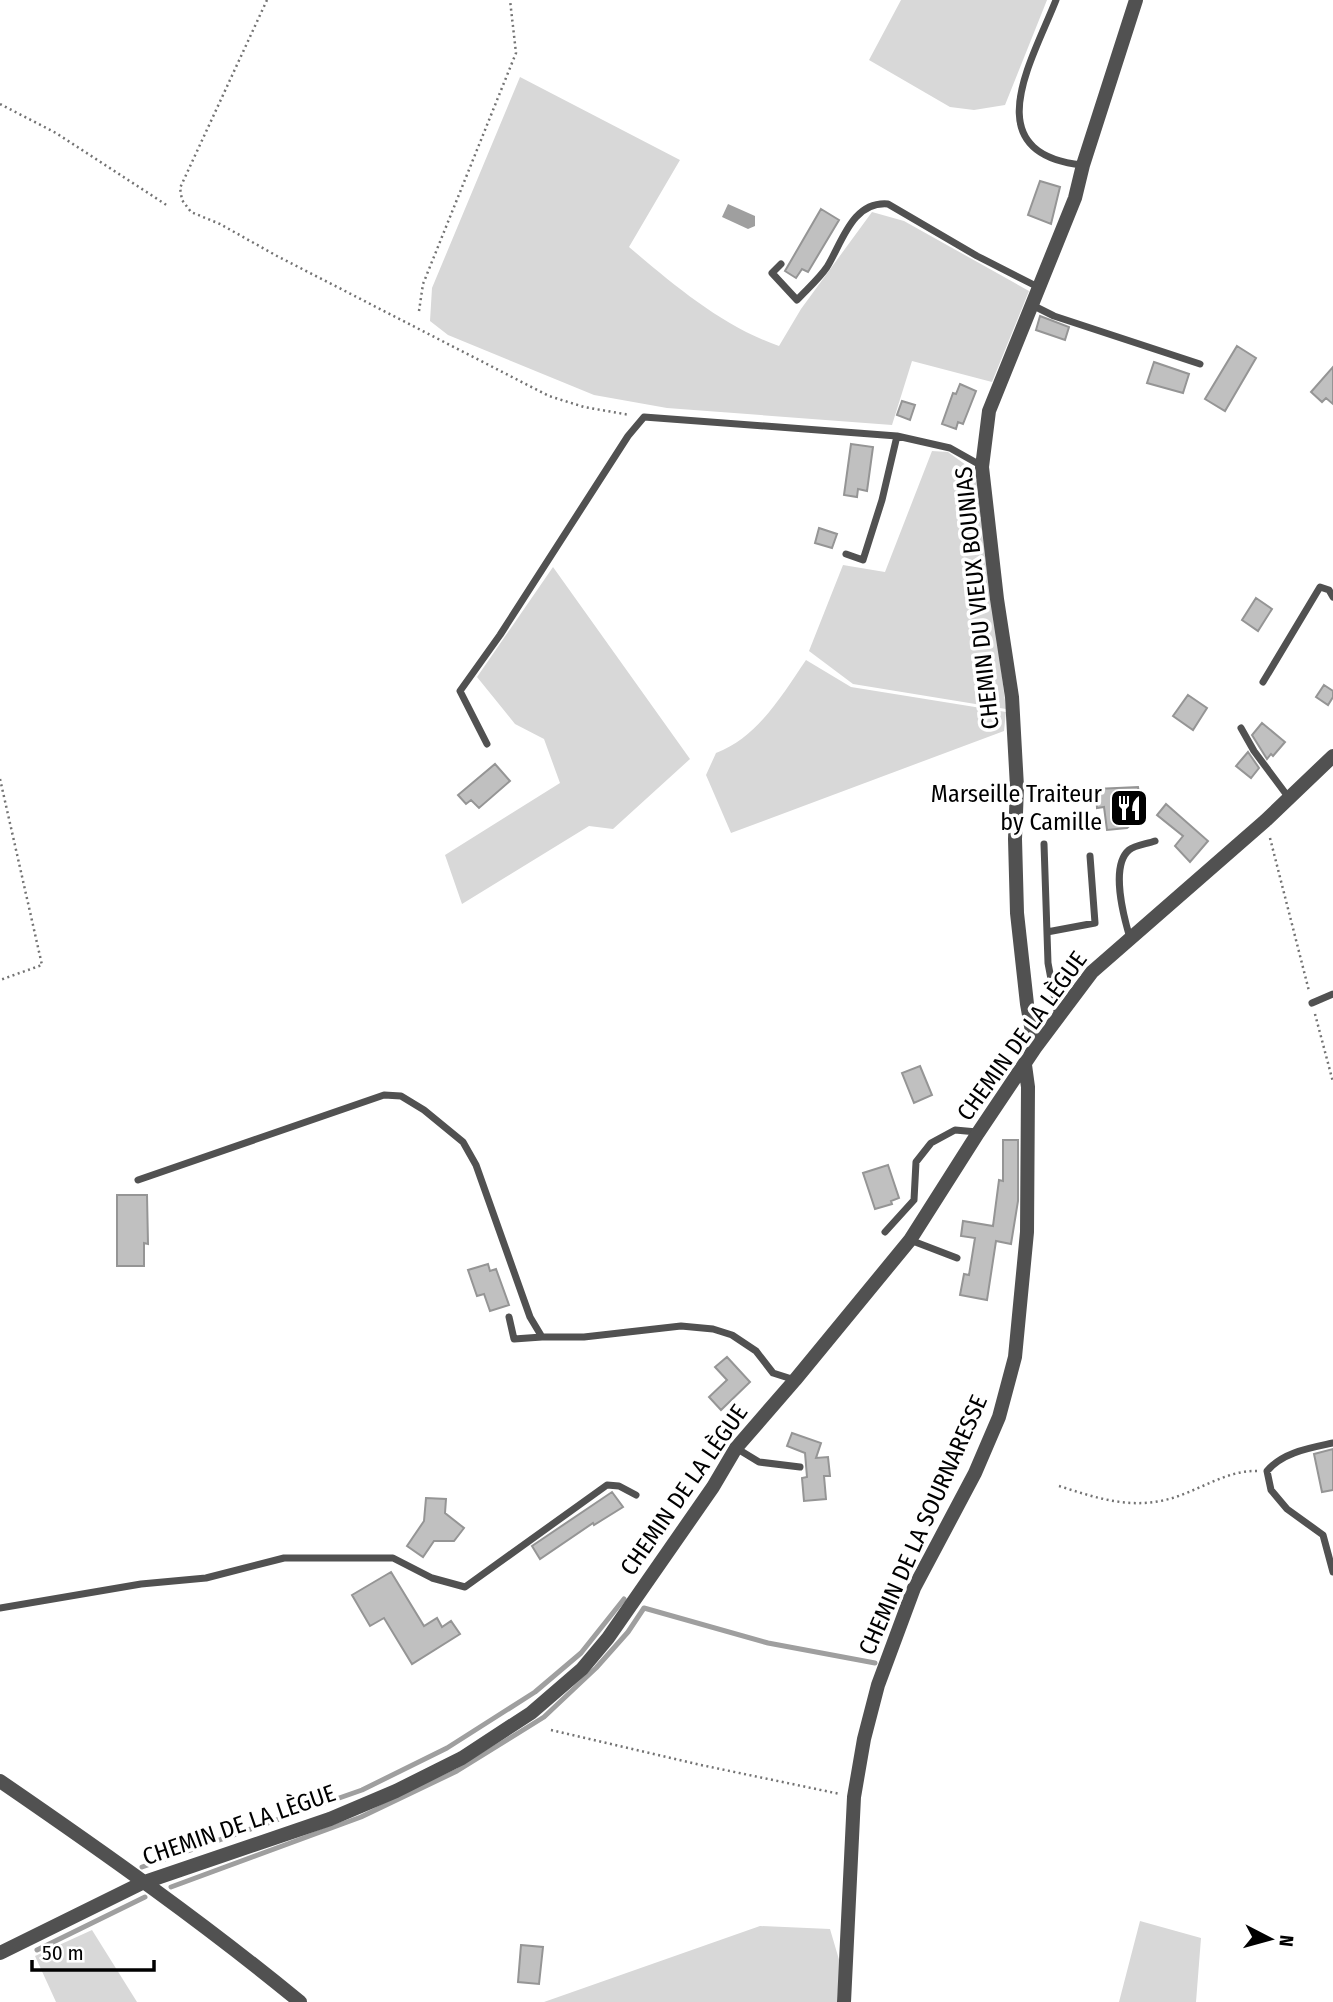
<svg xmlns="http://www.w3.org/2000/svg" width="1333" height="2002" font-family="'Fira Sans Condensed',sans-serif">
  <rect width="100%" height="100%" fill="#fff"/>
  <path fill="#d8d8d8" d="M901 0H1047L1005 105 974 110 950 107 869 60Z
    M520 77 680 160 629 247C675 286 722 326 779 346L801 309 872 212 904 221 1029 291 992 382 912 361 892 425 667 408 594 395 448 335 430 321 432 288Z
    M932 451 948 452 977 473 1006 709 853 684 809 651 843 565 885 572Z
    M553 567 690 759 613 829 589 826 462 904 445 855 560 783 544 739 515 724 477 677Z
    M806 660 851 687 1006 712 1004 731 731 833 706 775 716 753C758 737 782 695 806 660Z
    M1140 1921 1201 1938 1196 2002H1119Z
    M760 1926 830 1929 840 1963 837 2002H544Z
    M92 1930 137 2002H56L35 1956Z"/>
  <path fill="#9f9f9f" d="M728 204 755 216V226L748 229 722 217Z"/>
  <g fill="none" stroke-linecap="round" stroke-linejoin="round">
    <path stroke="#9f9f9f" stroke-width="5" d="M142 1867 362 1790 447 1748 535 1692 581 1653 624 1599
      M171 1887 361 1817 457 1771 544 1717 596 1668 628 1632 644 1608 768 1643 875 1663
      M37 1950 145 1897"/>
  </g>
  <path fill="#c0c0c0" stroke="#959595" stroke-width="2" d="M1040 181 1060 187 1051 224 1028 215Z
    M821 209 839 220 808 272 802 269 796 278 785 271Z
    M1040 316 1069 327 1065 340 1036 330Z
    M1237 346 1256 358 1225 411 1205 399Z
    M1154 362 1189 374 1183 393 1147 383Z
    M1333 367V404L1326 398 1322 402 1311 392Z
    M960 384 976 391 963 424 958 422 956 429 942 424 953 393 956 394Z
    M902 401 915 405 910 420 897 415Z
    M851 444 873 447 867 491 858 489 857 497 844 495Z
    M819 528 837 534 832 548 815 543Z
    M1256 598 1272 609 1258 631 1242 620Z
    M1324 685 1333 691V697L1328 705 1316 697Z
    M1188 695 1207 708 1193 730 1173 716Z
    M1262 723 1285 742 1273 756 1271 754 1267 759 1252 735Z
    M1248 752 1259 768 1251 778 1236 766Z
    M495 764 510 781 479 808 471 800 466 804 458 795Z
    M1138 787 1142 815 1127 828 1107 830 1104 807 1097 808 1096 789Z
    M1166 804 1208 841 1190 862 1175 846 1183 836 1157 815Z
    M920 1066 932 1095 914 1103 902 1073Z
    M1003 1140H1018V1201L1011 1244 996 1241 987 1300 960 1295 964 1274 969 1275 975 1238 961 1236 963 1221 993 1226 999 1180 1003 1181Z
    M888 1165 899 1198 891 1201 892 1204 875 1209 863 1173Z
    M117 1195H147L148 1244 144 1243V1266H117Z
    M488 1264 490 1271 496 1269 509 1305 490 1311 484 1294 477 1296 468 1270Z
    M727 1357 750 1382 721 1410 709 1397 727 1380 715 1367Z
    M792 1433 821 1443 816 1458 828 1457 830 1476H824L826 1499 804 1501 802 1478 807 1477 805 1453 787 1446Z
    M1333 1449V1490L1322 1492 1314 1454Z
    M612 1492 623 1507 594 1525 593 1523 540 1559 532 1546Z
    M426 1498 446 1499 445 1513 464 1528 454 1541H434L423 1557 407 1546 424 1521Z
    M391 1572 424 1626 437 1618 442 1627 451 1621 460 1634 412 1664 384 1618 370 1626 352 1595Z
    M521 1945 543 1947 539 1984 518 1982Z"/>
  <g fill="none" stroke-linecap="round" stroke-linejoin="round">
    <path stroke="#737373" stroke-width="2.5" stroke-dasharray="2 3.5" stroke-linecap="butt" d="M267 0 180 188 182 200 191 212 220 224 277 256 549 396 584 407 630 415
      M0 104 56 133 168 206
      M419 311 423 284 516 53 510 0
      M0 779 42 965 0 980
      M1270 838 1309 991
      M1315 1014 1333 1082
      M1059 1486C1094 1497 1127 1509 1165 1500 1196 1493 1225 1470 1257 1471
      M551 1730 701 1765 840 1794"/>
    <path stroke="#515151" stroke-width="7" d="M1056 0C1032 61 975 153 1082 165
      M781 264 772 273 797 300C806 290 819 279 827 267 842 243 852 201 888 204L977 256 1038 287
      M1032 305 1054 316 1200 364
      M846 554 863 560 882 500 897 436 950 448 982 466
      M1263 682 1320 587 1329 590 1333 597
      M1241 728 1254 751 1289 798
      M487 744 460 691 500 635 628 436 644 417 897 436
      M1044 844 1048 963 1058 1016
      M1047 932 1095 923 1090 856
      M1130 938C1124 918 1110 866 1129 850 1135 845 1147 844 1155 841
      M1312 1003 1333 994
      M138 1180 384 1095 401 1096 424 1110 463 1142 476 1165 530 1317 542 1337H584L681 1326 713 1329 732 1335 756 1351 773 1373 795 1380
      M885 1232 914 1200 916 1162 931 1143 955 1130 977 1132
      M910 1240 957 1258
      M509 1317 514 1339 542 1337
      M1333 1443C1310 1448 1283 1452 1267 1471L1271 1490 1287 1509 1323 1535 1333 1572
      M736 1448 759 1462 800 1467
      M0 1608 141 1584 206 1578 284 1558H393L432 1578 465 1587 607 1485 619 1486 636 1495"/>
    <path stroke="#515151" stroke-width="14" d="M1035 1048 1027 1004 1017 913 1015 839 1017 787 1012 697 997 599 982 467 989 411 1075 198 1083 165 1136 0
      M0 1781C102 1851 204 1923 300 2002
      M0 1953 142 1883 330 1819 396 1791 462 1758 531 1713 582 1669 608 1638 713 1487 736 1448 795 1380 910 1240 978 1133 1035 1048 1092 972 1265 821 1333 756
      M844 2002 854 1797 864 1739 878 1685 914 1588 975 1473 999 1417 1015 1357 1027 1232 1028 1087 1025 1065"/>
  </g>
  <defs>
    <symbol id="restaurant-square" viewBox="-11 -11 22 22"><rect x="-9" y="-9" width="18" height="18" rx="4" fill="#000" stroke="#fff"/><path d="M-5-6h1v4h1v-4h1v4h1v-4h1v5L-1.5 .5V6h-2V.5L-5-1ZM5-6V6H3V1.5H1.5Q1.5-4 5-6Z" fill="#fff"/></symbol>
  </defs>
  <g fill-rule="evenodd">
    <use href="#restaurant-square" x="1107" y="786" width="44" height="44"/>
  </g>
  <g text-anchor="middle" stroke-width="7" stroke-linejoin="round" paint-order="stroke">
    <g font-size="24" fill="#000" stroke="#fff">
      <text transform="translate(977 598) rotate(-96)" y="8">CHEMIN DU VIEUX BOUNIAS</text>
      <text transform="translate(1022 1036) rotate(-54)" y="8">CHEMIN DE LA LÈGUE</text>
      <text transform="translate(684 1490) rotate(-55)" y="8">CHEMIN DE LA LÈGUE</text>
      <text transform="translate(923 1525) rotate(-66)" y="8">CHEMIN DE LA SOURNARESSE</text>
      <text transform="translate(239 1825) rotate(-19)" y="8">CHEMIN DE LA LÈGUE</text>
    </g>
    <g font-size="24" fill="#000" stroke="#fff" text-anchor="end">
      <text x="1102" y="802">Marseille Traiteur<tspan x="1102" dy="28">by Camille</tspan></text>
    </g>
  </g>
  <g transform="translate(1270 1939) rotate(96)" stroke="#ffffff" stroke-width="5" paint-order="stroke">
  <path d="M0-5L12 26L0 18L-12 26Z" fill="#000000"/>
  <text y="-10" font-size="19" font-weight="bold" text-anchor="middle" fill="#000000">N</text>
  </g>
  <path d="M32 1960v10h122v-10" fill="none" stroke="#000000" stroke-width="3.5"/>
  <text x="42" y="1960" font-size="21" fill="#000000" stroke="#ffffff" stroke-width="5" paint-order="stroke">50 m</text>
</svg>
